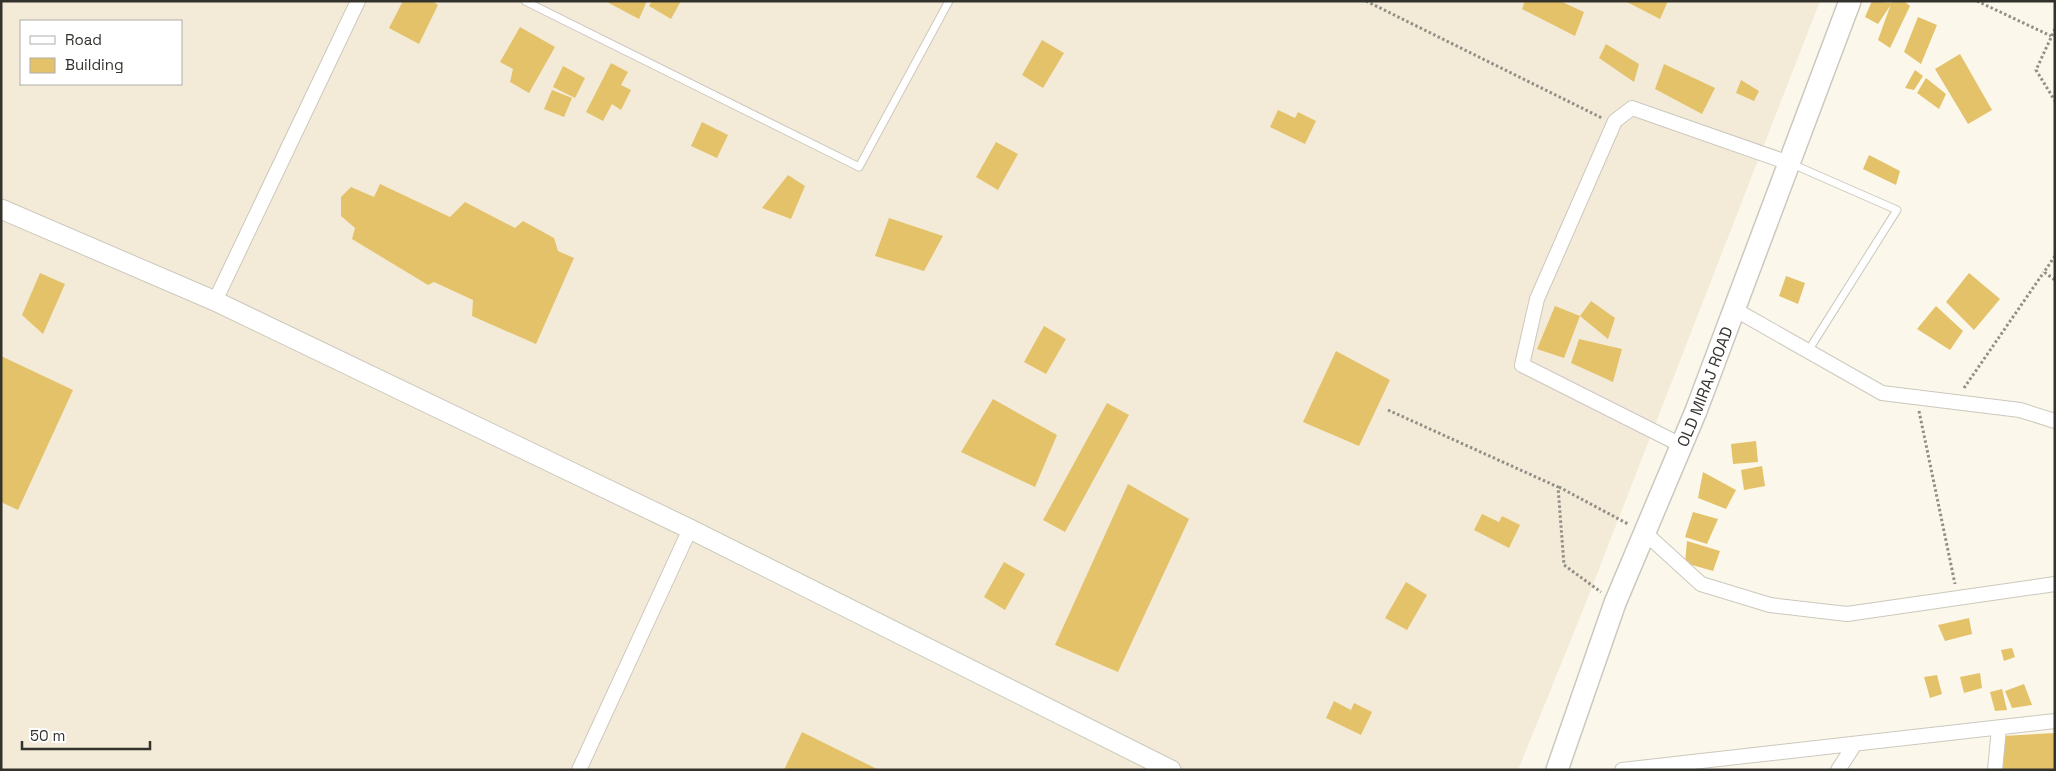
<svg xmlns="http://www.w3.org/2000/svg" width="2056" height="771" font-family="'Space Grotesk',sans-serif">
  <rect width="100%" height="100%" fill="#fbf7eb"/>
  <path fill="#f3ebd8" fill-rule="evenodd" d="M1 1H1820L1585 605 1518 770H1ZM21 21H181V84H21Z"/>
  <path fill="#e4c269" d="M403 1H432L438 5 419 44 389 28Z
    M605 1H647L639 19Z
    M652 1H681L671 19 649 6Z
    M1525 1H1560L1584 12 1575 36 1522 9Z
    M1625 1H1668L1660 19Z
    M1872 1 1892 3 1878 24 1865 17Z
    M1892 1H1904L1910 6 1890 48 1878 40Z
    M1918 17 1937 25 1921 64 1904 52Z
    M520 27 555 47 529 93 510 82 513 69 500 62Z
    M1042 40 1064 53 1043 88 1022 75Z
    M1606 44 1639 64 1634 82 1599 58Z
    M1960 54 1992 110 1968 124 1935 69Z
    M611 63 628 72 621 85 631 90 621 110 612 104 603 121 586 112Z
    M1664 64 1715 88 1702 114 1655 89Z
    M563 66 585 78 575 98 553 87Z
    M1915 70 1923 76 1914 90 1905 88Z
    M1926 78 1946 94 1939 109 1917 93Z
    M1741 80 1759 91 1754 101 1736 93Z
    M552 90 572 98 564 117 544 109Z
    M1278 110 1295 118 1298 112 1316 121 1305 144 1270 127Z
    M702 122 728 135 717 158 691 146Z
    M996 142 1018 154 998 190 976 177Z
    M1869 155 1900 171 1896 185 1863 169Z
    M788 175 805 186 791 219 762 208Z
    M380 184 450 217 465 202 515 228 523 221 554 238 558 251 574 258 536 344 472 316 473 300 434 282 428 285 352 239 355 228 341 216V197L351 187 374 197Z
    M889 218 943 236 924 271 875 256Z
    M40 273 65 284 43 334 22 315Z
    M1969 273 2000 299 1974 330 1946 302Z
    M1786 276 1805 283 1798 304 1779 296Z
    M1591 301 1615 318 1608 339 1580 316 1564 358 1537 349 1555 306 1580 316Z
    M1936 306 1963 331 1950 350 1917 329Z
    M1044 326 1066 339 1046 374 1024 362Z
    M1579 339 1622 349 1613 382 1571 363Z
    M1336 351 1390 380 1359 446 1303 422Z
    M1 356 73 390 18 510 1 502Z
    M993 399 1057 435 1035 487 961 452Z
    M1107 403 1129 415 1065 532 1043 520Z
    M1756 441 1758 462 1733 464 1731 444Z
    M1762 466 1765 486 1744 490 1741 470Z
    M1703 472 1736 490 1726 509 1698 498Z
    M1128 484 1189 519 1118 672 1055 645Z
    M1693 512 1718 519 1707 544 1685 537Z
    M1482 514 1499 522 1502 516 1520 525 1509 548 1474 530Z
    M1687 541 1720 551 1713 571 1685 563Z
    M1004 562 1025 574 1005 610 984 597Z
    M1406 582 1427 595 1407 630 1385 618Z
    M1969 618 1972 634 1945 641 1938 625Z
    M2012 648 2015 657 2004 661 2001 650Z
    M1980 673 1982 688 1964 693 1960 677Z
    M1937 675 1942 694 1930 698 1924 677Z
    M2024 684 2032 705 2012 708 2005 691Z
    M2002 689 2007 710 1995 711 1990 692Z
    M1334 701 1351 710 1354 703 1372 712 1361 735 1326 718Z
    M802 732 879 770H784Z
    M2055 733V770H2001L2002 736Z"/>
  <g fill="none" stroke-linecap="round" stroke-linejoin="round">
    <defs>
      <path id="lane" d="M525 1 859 167 949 1
        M1792 164 1897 210 1808 351"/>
      <path id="street" d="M215 301 358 1
        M1734 309 1882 393 2020 410 2055 421
        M1681 445 1522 365 1537 299 1615 121 1632 108 1789 163
        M1645 533 1701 584 1770 605 1847 614 2055 584
        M579 770 690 529
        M1622 770 2055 721
        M1838 770 1855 744
        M1995 770 1999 728"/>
      <path id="secondary" d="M1 209 215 301 690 529 1171 770"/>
      <g id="primary">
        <path id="s1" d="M1557 770 1615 603 1696 411 1850 1"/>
      </g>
    </defs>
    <use href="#lane" stroke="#ccc8bd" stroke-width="9"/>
    <use href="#street" stroke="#ccc8bd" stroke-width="16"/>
    <use href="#secondary" stroke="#ccc8bd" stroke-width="21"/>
    <use href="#primary" stroke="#ccc8bd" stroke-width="24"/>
    <path stroke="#918f87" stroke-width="3" stroke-dasharray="2.5 2.5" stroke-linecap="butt" d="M1366 1 1602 118
      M1977 1 2051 36
      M2055 29 2036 70 2055 101
      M2055 256 2044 272 2055 280
      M1964 388 2044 272
      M1388 410 1558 487 1564 565 1601 592
      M1919 411 1955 584
      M1559 487 1628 524"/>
    <use href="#lane" stroke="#fff" stroke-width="7"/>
    <use href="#street" stroke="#fff" stroke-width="14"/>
    <use href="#secondary" stroke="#fff" stroke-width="19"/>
    <use href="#primary" stroke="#fff" stroke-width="21"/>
  </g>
  <g text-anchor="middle" stroke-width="5" stroke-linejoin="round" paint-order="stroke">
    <g font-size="16" fill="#33322d" stroke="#fff">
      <text dy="6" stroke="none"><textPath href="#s1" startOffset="411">OLD MIRAJ ROAD</textPath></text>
    </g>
  </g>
  <rect width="2056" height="771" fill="none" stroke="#33322d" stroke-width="5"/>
  <rect x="20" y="20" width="162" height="65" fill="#ffffff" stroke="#adadab"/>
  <rect x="30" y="36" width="25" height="8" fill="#ffffff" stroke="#adadab"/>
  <text x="65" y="45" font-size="15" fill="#33322d">Road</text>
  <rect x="30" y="58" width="25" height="15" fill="#e4c269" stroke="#adadab"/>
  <text x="65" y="70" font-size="15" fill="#33322d">Building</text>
  <path d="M22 741v8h128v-8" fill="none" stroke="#33322d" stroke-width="2.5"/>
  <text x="30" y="741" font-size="15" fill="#33322d" stroke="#ffffff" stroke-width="4" paint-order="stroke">50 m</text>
</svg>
